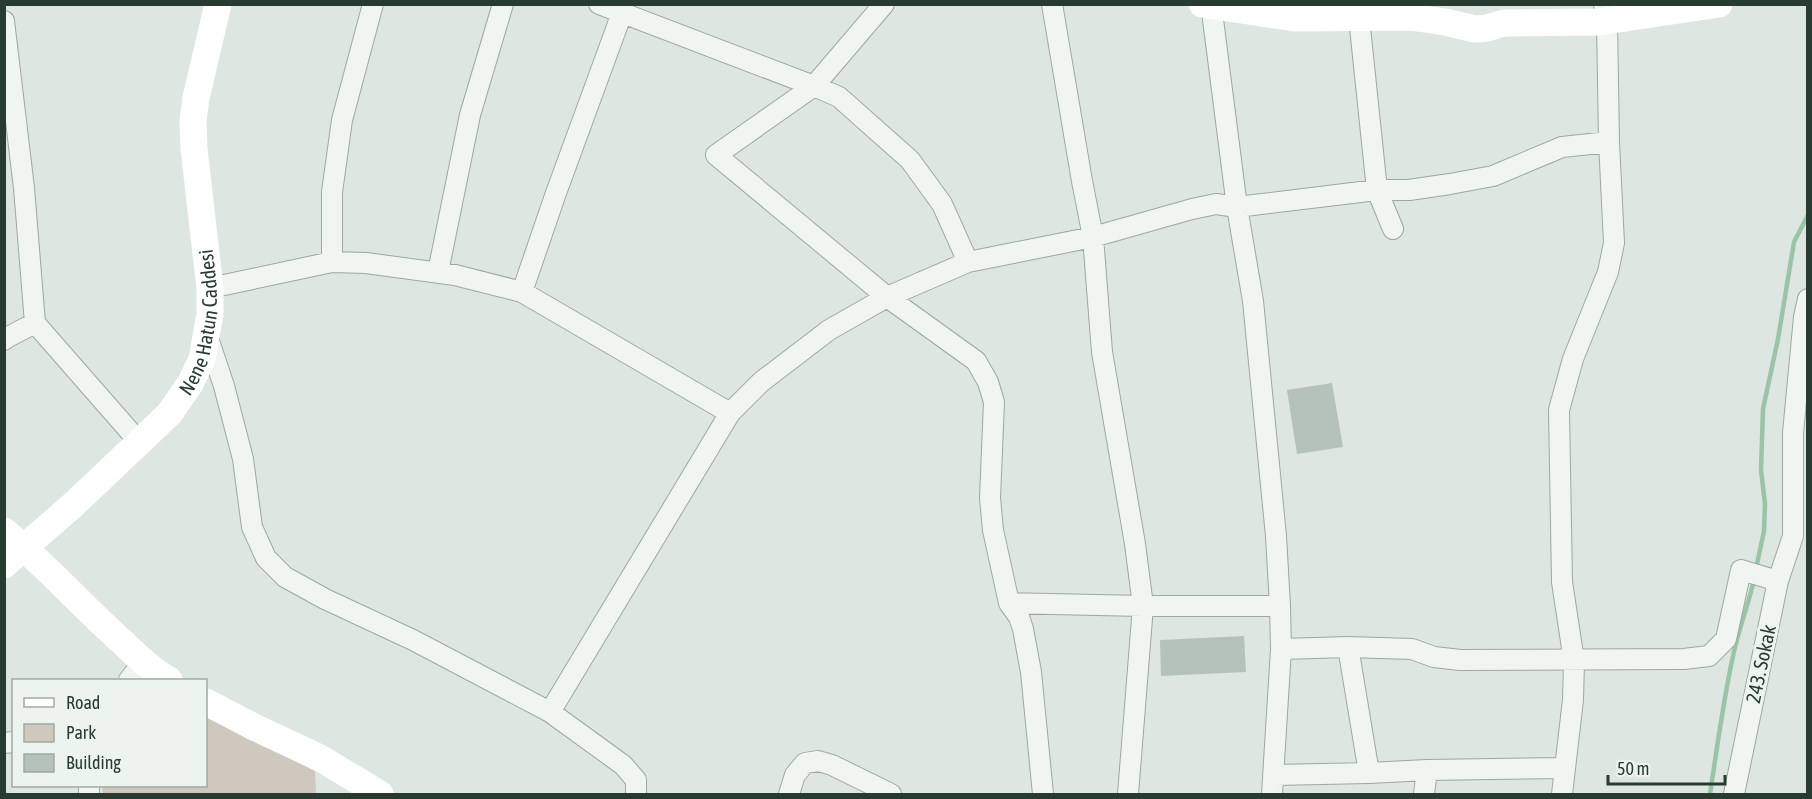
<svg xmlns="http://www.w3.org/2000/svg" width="1812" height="799" font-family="'Asap Condensed',sans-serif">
  <rect width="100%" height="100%" fill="#dee6e1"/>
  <path fill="#cfc8bf" d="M206 715 315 771 316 794H103L102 786H206Z"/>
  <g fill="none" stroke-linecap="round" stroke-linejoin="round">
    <path stroke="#9bc3a8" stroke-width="4.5" d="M1756 569 1764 531 1765 504 1761 470 1763 409 1778 339 1794 242 1808 215
      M1710 794C1717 748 1723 702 1733 656 1738 631 1748 606 1754 580"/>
  </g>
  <path fill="#b5c2bb" d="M1332 383 1343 447 1297 454 1287 390Z
    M1244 636 1246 672 1161 676 1160 640Z"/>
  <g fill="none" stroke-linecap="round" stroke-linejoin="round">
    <defs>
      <path id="street" d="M599 4 814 86 839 97 910 160 942 204 968 262
        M884 4 814 86 716 155 887 297 976 361 988 382 994 402 990 498 993 530 1009 603 1143 606H1280
        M1052 4 1082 181 1093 237 1102 352 1135 544 1143 606 1128 794
        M1211 4 1237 207 1253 301 1276 536 1280 606 1281 649 1272 794
        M1359 18 1377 190 1393 229
        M4 21 24 188 35 323 140 443
        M332 262V192L342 120 373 4
        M438 272 470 115 503 4
        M210 288 332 262 366 263 455 275 522 292 730 413
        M522 292 556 193 622 13
        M207 335 224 386 243 459 252 527 266 558 285 577 325 599 413 640 550 712 623 765 636 780V794
        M4 340 8 337 35 323
        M1009 603 1019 617 1023 629 1031 672 1043 794
        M1348 647 1369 773 1427 770 1565 768
        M1281 649 1348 647 1412 649 1434 657 1460 660 1684 659 1709 656 1726 639 1741 570 1778 581
        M129 680 143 662
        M550 712 730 413 761 382 829 330 887 297 968 262 1093 237 1192 209 1216 204 1237 207 1377 190H1409L1450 184 1493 176 1562 147 1609 142
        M4 743 14 742
        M1274 775 1369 773
        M89 794V786
        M789 794 795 775 805 763 818 761 832 765 891 794
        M1424 794 1427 770
        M1562 794 1573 700 1574 661 1562 582 1559 410 1573 359 1608 272 1614 243 1609 142 1607 21 1604 4
        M1734 794 1778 581 1793 536V433L1804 317 1808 299"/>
    </defs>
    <use href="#street" stroke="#9ca8a2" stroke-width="22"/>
    <use href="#street" stroke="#f0f5f2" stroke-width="20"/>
    <g stroke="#fff" stroke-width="27">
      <path d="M1202 4 1295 18 1410 17 1445 22 1475 29 1487 28 1504 23 1599 22 1719 4"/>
      <path d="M4 531C45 564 80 604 119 639 135 654 150 669 169 680"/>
      <path id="s1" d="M4 565 74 504 169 414 190 384 202 359 210 314V288L194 149 193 121 196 98 218 4"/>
      <path d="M206 702 254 727 320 758 380 794"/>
    </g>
  </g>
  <g text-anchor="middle" stroke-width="6" stroke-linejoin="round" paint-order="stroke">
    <g font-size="20" fill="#283b31" stroke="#edf4ef">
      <text dy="7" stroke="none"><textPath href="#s1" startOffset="324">Nene Hatun Caddesi</textPath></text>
      <text transform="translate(1761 664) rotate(-78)" y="7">243. Sokak</text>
    </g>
  </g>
  <rect width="1812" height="799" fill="none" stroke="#283b31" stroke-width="12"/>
  <rect x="12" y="679" width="195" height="108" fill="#edf4ef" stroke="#9eaaa3" stroke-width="1.5"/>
  <rect x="24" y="698" width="30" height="9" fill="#ffffff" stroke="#9eaaa3" stroke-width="1.5"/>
  <text x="66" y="709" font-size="18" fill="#283b31">Road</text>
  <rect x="24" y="724" width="30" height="18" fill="#cfc8bf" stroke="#9eaaa3" stroke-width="1.5"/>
  <text x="66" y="739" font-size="18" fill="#283b31">Park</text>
  <rect x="24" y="754" width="30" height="18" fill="#b5c2bb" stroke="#9eaaa3" stroke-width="1.5"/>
  <text x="66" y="769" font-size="18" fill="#283b31">Building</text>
  <path d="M1608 775v9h117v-9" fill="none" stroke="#283b31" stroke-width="3"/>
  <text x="1617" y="775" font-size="18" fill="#283b31" stroke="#edf4ef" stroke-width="4.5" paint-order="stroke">50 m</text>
</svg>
